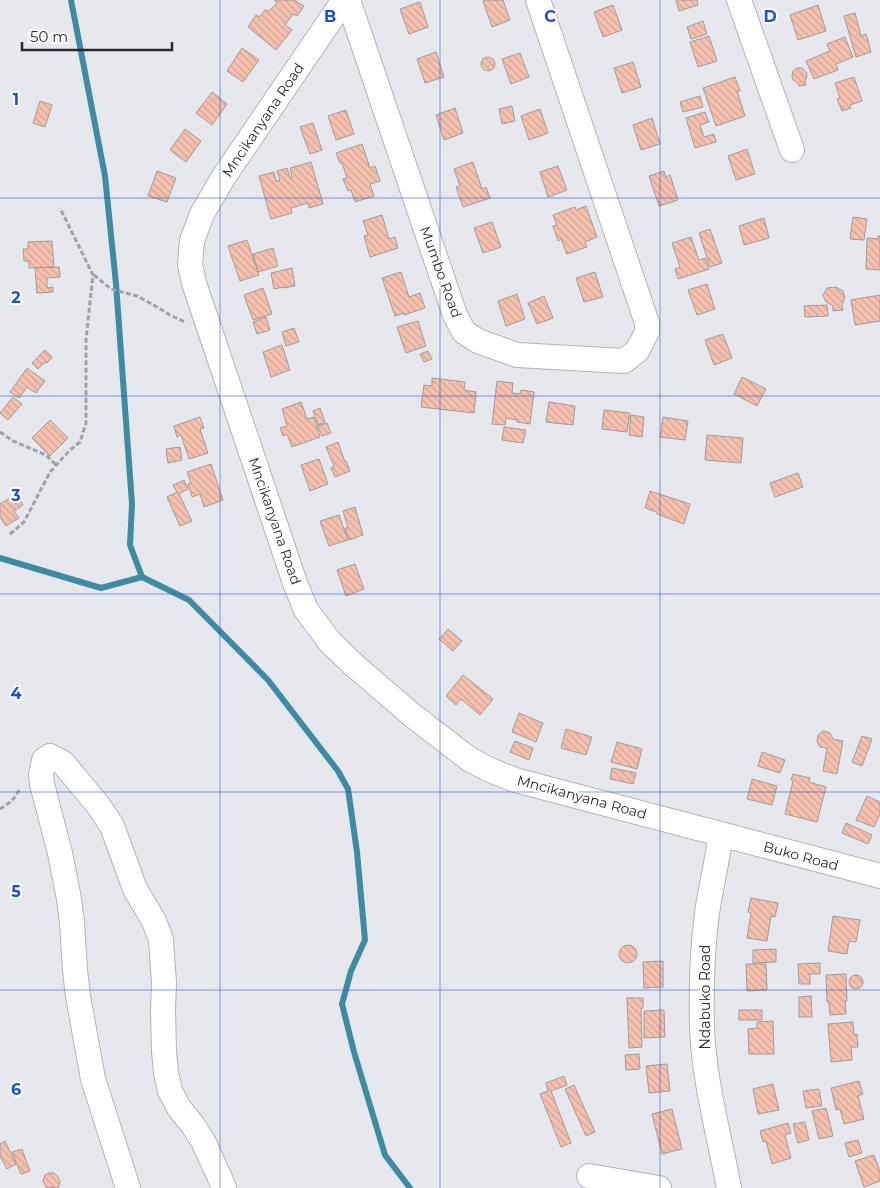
<svg xmlns="http://www.w3.org/2000/svg" width="880" height="1188" font-family="Montserrat,sans-serif">
  <defs>
    <pattern id="building-back-hatch" width="6" height="6" patternUnits="userSpaceOnUse" patternTransform="scale(1.25)"><rect width="6" height="6" fill="#f6c1af"/><path d="M-1 5l2 2M0 0l6 6M5-1l2 2" fill="none" stroke="#d3a697"/></pattern>
  </defs>
  <rect width="100%" height="100%" fill="#e6e8ee"/>
  <g fill="none" stroke-linecap="round" stroke-linejoin="round">
    <path stroke="#3e8ba4" stroke-width="6" d="M71 0 105 176 116 284 132 504 130 545 142 577 189 600 268 680 338 771 348 789 357 852 365 940 351 971 342 1004 354 1052 385 1155 410 1188
      M0 558 101 588 142 577"/>
  </g>
  <path fill="url(#building-back-hatch)" stroke="#a29c9a" d="M274 0H294L304 6 297 16 293 14 285 25 292 30 276 50 248 27 256 15 259 17 265 10 269 11 277 3Z
    M486 0H503L510 20 492 27 483 1Z
    M676 0H697L698 5 679 11Z
    M420 2 428 27 409 34 400 9Z
    M613 5 622 30 603 37 594 12Z
    M818 5 826 31 798 40 790 15Z
    M855 13 861 36 866 34 871 52 856 57 844 16Z
    M703 21 707 34 691 39 687 27Z
    M709 36 717 61 698 67 690 42Z
    M845 37 853 57 836 64 838 70 814 79 806 61 830 51 827 44Z
    M242 48 259 60 243 82 227 71Z
    M436 52 444 77 425 83 417 59Z
    M520 53 529 77 511 84 502 59Z
    M481 64a7 7 0 1 1 14 0a7 7 0 1 1-14 0Z
    M633 62 641 87 622 93 614 68Z
    M797 68H802L806 72 807 76 805 81 806 85 799 86 798 83 793 80 792 76 793 71Z
    M735 77 740 91H737L745 116 716 126 703 88Z
    M854 77 862 101 850 105 851 108 842 111 837 99 840 98 835 83Z
    M212 92 227 104 212 125 196 113Z
    M700 96 703 107 683 112 680 102Z
    M40 101 52 105 45 127 33 123Z
    M512 106 515 121 502 124 499 109Z
    M455 108 463 133 444 140 436 115Z
    M540 109 548 133 529 140 521 116Z
    M346 110 354 134 336 140 328 116Z
    M705 112 709 122 700 125 704 137 714 134 716 142 695 148 686 118Z
    M652 118 660 144 641 150 633 125Z
    M313 123 322 150 310 154 300 127Z
    M185 129 201 141 186 162 170 150Z
    M362 144 370 168 375 166 380 181 370 184 374 196 355 202 351 190 348 191 343 179 347 178 342 163H340L336 153Z
    M747 149 755 174 736 180 728 156Z
    M311 162 323 204 309 208 308 203 291 208 292 213 271 219 259 176 274 172 276 181 280 180 277 171 287 168 290 178H292L290 168Z
    M473 162 482 189 486 187 490 198 463 207 456 187 460 186 454 169Z
    M558 166 567 190 548 197 540 172Z
    M157 171 176 178 167 202 148 196Z
    M664 171 666 177 670 175 678 200 659 206 649 176Z
    M586 206 597 237 585 242 587 247 567 254 561 239 558 241 553 226 557 225 553 215 575 207 576 210Z
    M382 215 389 239 395 237 398 248 370 257 364 236 368 235 363 221Z
    M853 217 867 219 864 240 850 239Z
    M764 218 769 238 744 245 739 226Z
    M492 222 501 247 483 253 474 228Z
    M710 229 722 263 710 267 699 233Z
    M878 236H880V270L866 269 867 238 878 239Z
    M691 237 699 260 705 258 709 269 678 279 675 269 680 267 672 243Z
    M247 240 259 275 240 281 228 246Z
    M52 241 54 267 29 268V261H24L23 249H28V242Z
    M273 248 278 266 258 272 253 254Z
    M59 267 60 277 47 278V288L53 287V292L37 293 35 268Z
    M292 268 295 286 284 288V287L274 289 271 273Z
    M401 272 409 297 420 293 425 308 404 315V313L395 316 382 278Z
    M595 272 603 297 584 302 576 278Z
    M707 284 715 309 697 315 688 290Z
    M836 287 843 291 845 298 842 305 843 310 833 311V306L826 302 823 295 827 288Z
    M263 288 272 314 253 320 244 295Z
    M517 294 525 319 506 326 498 301Z
    M880 295V321L855 325 851 300Z
    M544 296 553 318 537 324 528 303Z
    M827 305 828 316 805 317 804 306Z
    M266 317 270 330 257 334 253 322Z
    M418 321 426 346 406 353 397 327Z
    M294 328 299 342 286 346 282 332Z
    M723 334 732 358 714 365 705 340Z
    M282 345 290 370 271 377 263 352Z
    M45 350 52 357 47 363 45 362 38 369 32 363Z
    M428 351 432 359 424 362 420 354Z
    M27 368 45 381 36 393 27 387 19 398 10 392Z
    M742 377 766 389 757 406 734 394Z
    M432 378 465 382 464 390 476 392 474 413 421 407 424 385 432 386Z
    M497 381 513 383 512 393 520 394 521 390 534 392 530 424 517 422V420L506 418 505 425 492 424Z
    M13 397 22 404 8 420 0 413Z
    M301 402 307 419 314 417 320 437 292 447 287 434 283 436 280 428 287 426 282 409Z
    M549 402 575 406 573 425 546 422Z
    M320 408 325 422 318 425 313 411Z
    M604 410 630 413 627 432 602 429Z
    M631 415 644 417 642 437 629 435Z
    M200 417 204 428 200 429 208 453 189 459 181 435 177 437 174 426Z
    M663 417 688 421 685 440 660 437Z
    M50 420 68 438 50 456 32 438Z
    M327 423 331 433 322 436 318 426Z
    M504 427 526 430 523 443 502 440Z
    M707 435 743 438 741 463 705 460Z
    M338 442 345 462 346 461 350 471 335 477 331 468 334 466 326 447Z
    M180 447 182 460 168 463 166 449Z
    M319 459 328 484 310 491 301 465Z
    M211 464 223 500 204 507 200 494 192 497 188 484 191 483 187 472Z
    M798 473 803 487 775 497 770 483Z
    M184 480 188 489 179 494 192 521 180 526 167 497 177 492 173 485Z
    M650 491 690 504 684 524 657 514V512L645 508Z
    M16 494 23 505 14 511 19 518 6 526 0 517V504Z
    M355 507 363 535 349 540 345 528H348L343 511Z
    M339 515 348 540 329 546 320 521Z
    M355 564 364 589 346 596 337 570Z
    M448 629 462 641 453 651 439 639Z
    M463 675 493 699 480 715 461 699 456 705 446 696Z
    M519 713 543 723 536 742 512 732Z
    M566 729 592 737 586 755 561 748Z
    M823 731 830 733 833 739 843 741 837 774 823 771 827 748 820 747 817 741 818 735Z
    M862 736 872 739 862 766 852 762Z
    M515 741 533 748 529 760 510 752Z
    M617 742 642 749 637 769 611 762Z
    M762 752 785 760 780 773 758 766Z
    M612 768 636 773 633 784 610 779Z
    M793 774 810 778 809 782 826 787 817 822 785 814 793 781 791 780Z
    M752 779 777 786 772 805 747 799Z
    M867 796 880 802V814L874 827 856 820Z
    M846 823 872 835 868 844 842 833Z
    M751 898 778 903 775 917 771 916 767 941 747 938 751 913 748 912Z
    M833 916 860 920 856 942 849 941 847 954 828 951Z
    M619 954a9 9 0 1 1 18 0a9 9 0 1 1-18 0Z
    M776 949V962L753 963V950Z
    M663 961V987L644 988 643 962Z
    M820 963V974H810V984H799L798 964Z
    M746 964H766L767 990 747 991Z
    M846 974 847 1001H845L846 1014 830 1015 829 1002H827L826 975Z
    M849 982a7 7 0 1 1 14 0a7 7 0 1 1-14 0Z
    M811 996 812 1017H799V997Z
    M627 998H643V1008L641 1009 642 1047 629 1048Z
    M664 1010 665 1037 644 1038V1011Z
    M739 1010H762V1020H739Z
    M773 1021 774 1054H749L748 1029 757 1028V1022Z
    M853 1022 854 1035 857 1034 858 1047H851L852 1060 831 1062 828 1024Z
    M639 1054 640 1069 626 1070 625 1055Z
    M667 1064 670 1091 649 1093 646 1066Z
    M564 1076 567 1085 551 1091 571 1143 561 1147 540 1094 548 1091 546 1083Z
    M859 1081 863 1094 858 1096 864 1119 844 1124 840 1109 836 1110 831 1088Z
    M773 1084 779 1110 758 1114 753 1089Z
    M574 1085 595 1132 586 1136 565 1089Z
    M819 1089 822 1106 806 1108 803 1091Z
    M826 1108 833 1136 819 1139 812 1111Z
    M672 1109 682 1149 662 1154 652 1114Z
    M805 1122 809 1140 798 1143 793 1124Z
    M788 1123 791 1133 785 1135 791 1158 772 1164 766 1141 763 1142 760 1131Z
    M858 1140 862 1153 849 1157 845 1143Z
    M5 1141 16 1164 7 1169 0 1156V1144Z
    M22 1149 30 1171 21 1174 12 1152Z
    M874 1155 880 1172V1181L864 1187 855 1161Z
    M49 1173H54L58 1177 60 1181 58 1188 46 1187 43 1181 45 1175Z"/>
  <g fill="none" stroke-linecap="round" stroke-linejoin="round">
    <defs>
      <path id="street" d="M344 0 223 178 202 214 192 241 190 265 194 283 295 583 306 610 330 642 355 666 412 715 469 759 490 770 515 780 880 876
        M348 0 455 315 464 332 478 341 517 355 624 361 637 351 647 332V323L538 0
        M739 0 792 150
        M721 835C717 861 711 887 707 913 702 951 701 989 702 1027 704 1082 719 1134 729 1188
        M589 1176 659 1188
        M128 1188 93 1079 78 996 75 970 72 922 69 899 60 853 42 784 41 775 44 760 50 756 63 763 98 805 112 826 135 889 154 921 161 940 164 983 163 1009 164 1051 166 1073 170 1091 179 1108 192 1124 203 1141 220 1178 224 1188"/>
    </defs>
    <use href="#street" stroke="#b2b4b9" stroke-width="26"/>
    <path stroke="#a1a3a7" stroke-width="3" stroke-dasharray="5 2.5" stroke-linecap="butt" d="M94 275 111 289 137 296 152 304 170 315 185 322
      M0 432 13 441 46 455 56 465
      M10 534 24 522 50 472 70 450 80 442 86 423V339L93 275 60 208
      M0 809 12 801 20 789"/>
    <use href="#street" stroke="#fff" stroke-width="24"/>
  </g>
  <path fill="none" stroke="#1d4ed8" stroke-width="1" stroke-opacity="0.55" d="M220 0V1188M440 0V1188M660 0V1188M0 198H880M0 396H880M0 594H880M0 792H880M0 990H880"/>
  <g text-anchor="middle" stroke-width="4" stroke-linejoin="round" paint-order="stroke">
    <g font-size="14" fill="#292a2c" stroke="#fff">
      <text transform="translate(263 120) rotate(-56)" y="5">Mncikanyana Road</text>
      <text transform="translate(441 272) rotate(70)" y="5">Mumbo Road</text>
      <text transform="translate(275 521) rotate(71)" y="5">Mncikanyana Road</text>
      <text transform="translate(582 797) rotate(15)" y="5">Mncikanyana Road</text>
      <text transform="translate(801 856) rotate(15)" y="5">Buko Road</text>
      <text transform="translate(705 997) rotate(-90)" y="5">Ndabuko Road</text>
    </g>
  </g>
  <g font-size="16" text-anchor="middle" font-weight="bold" fill="#1d4ed8" stroke="#fff" stroke-width="4" stroke-linejoin="round" paint-order="stroke">
    <text x="330" y="22">B</text>
    <text x="550" y="22">C</text>
    <text x="770" y="22">D</text>
    <text x="16" y="105">1</text>
    <text x="16" y="303">2</text>
    <text x="16" y="501">3</text>
    <text x="16" y="699">4</text>
    <text x="16" y="897">5</text>
    <text x="16" y="1095">6</text>
  </g>
  <path d="M22 42v8h150v-8" fill="none" stroke="#292a2c" stroke-width="2.5"/>
  <text x="30" y="42" font-size="15" fill="#292a2c" stroke="#ffffff" stroke-width="4" paint-order="stroke">50 m</text>
</svg>
